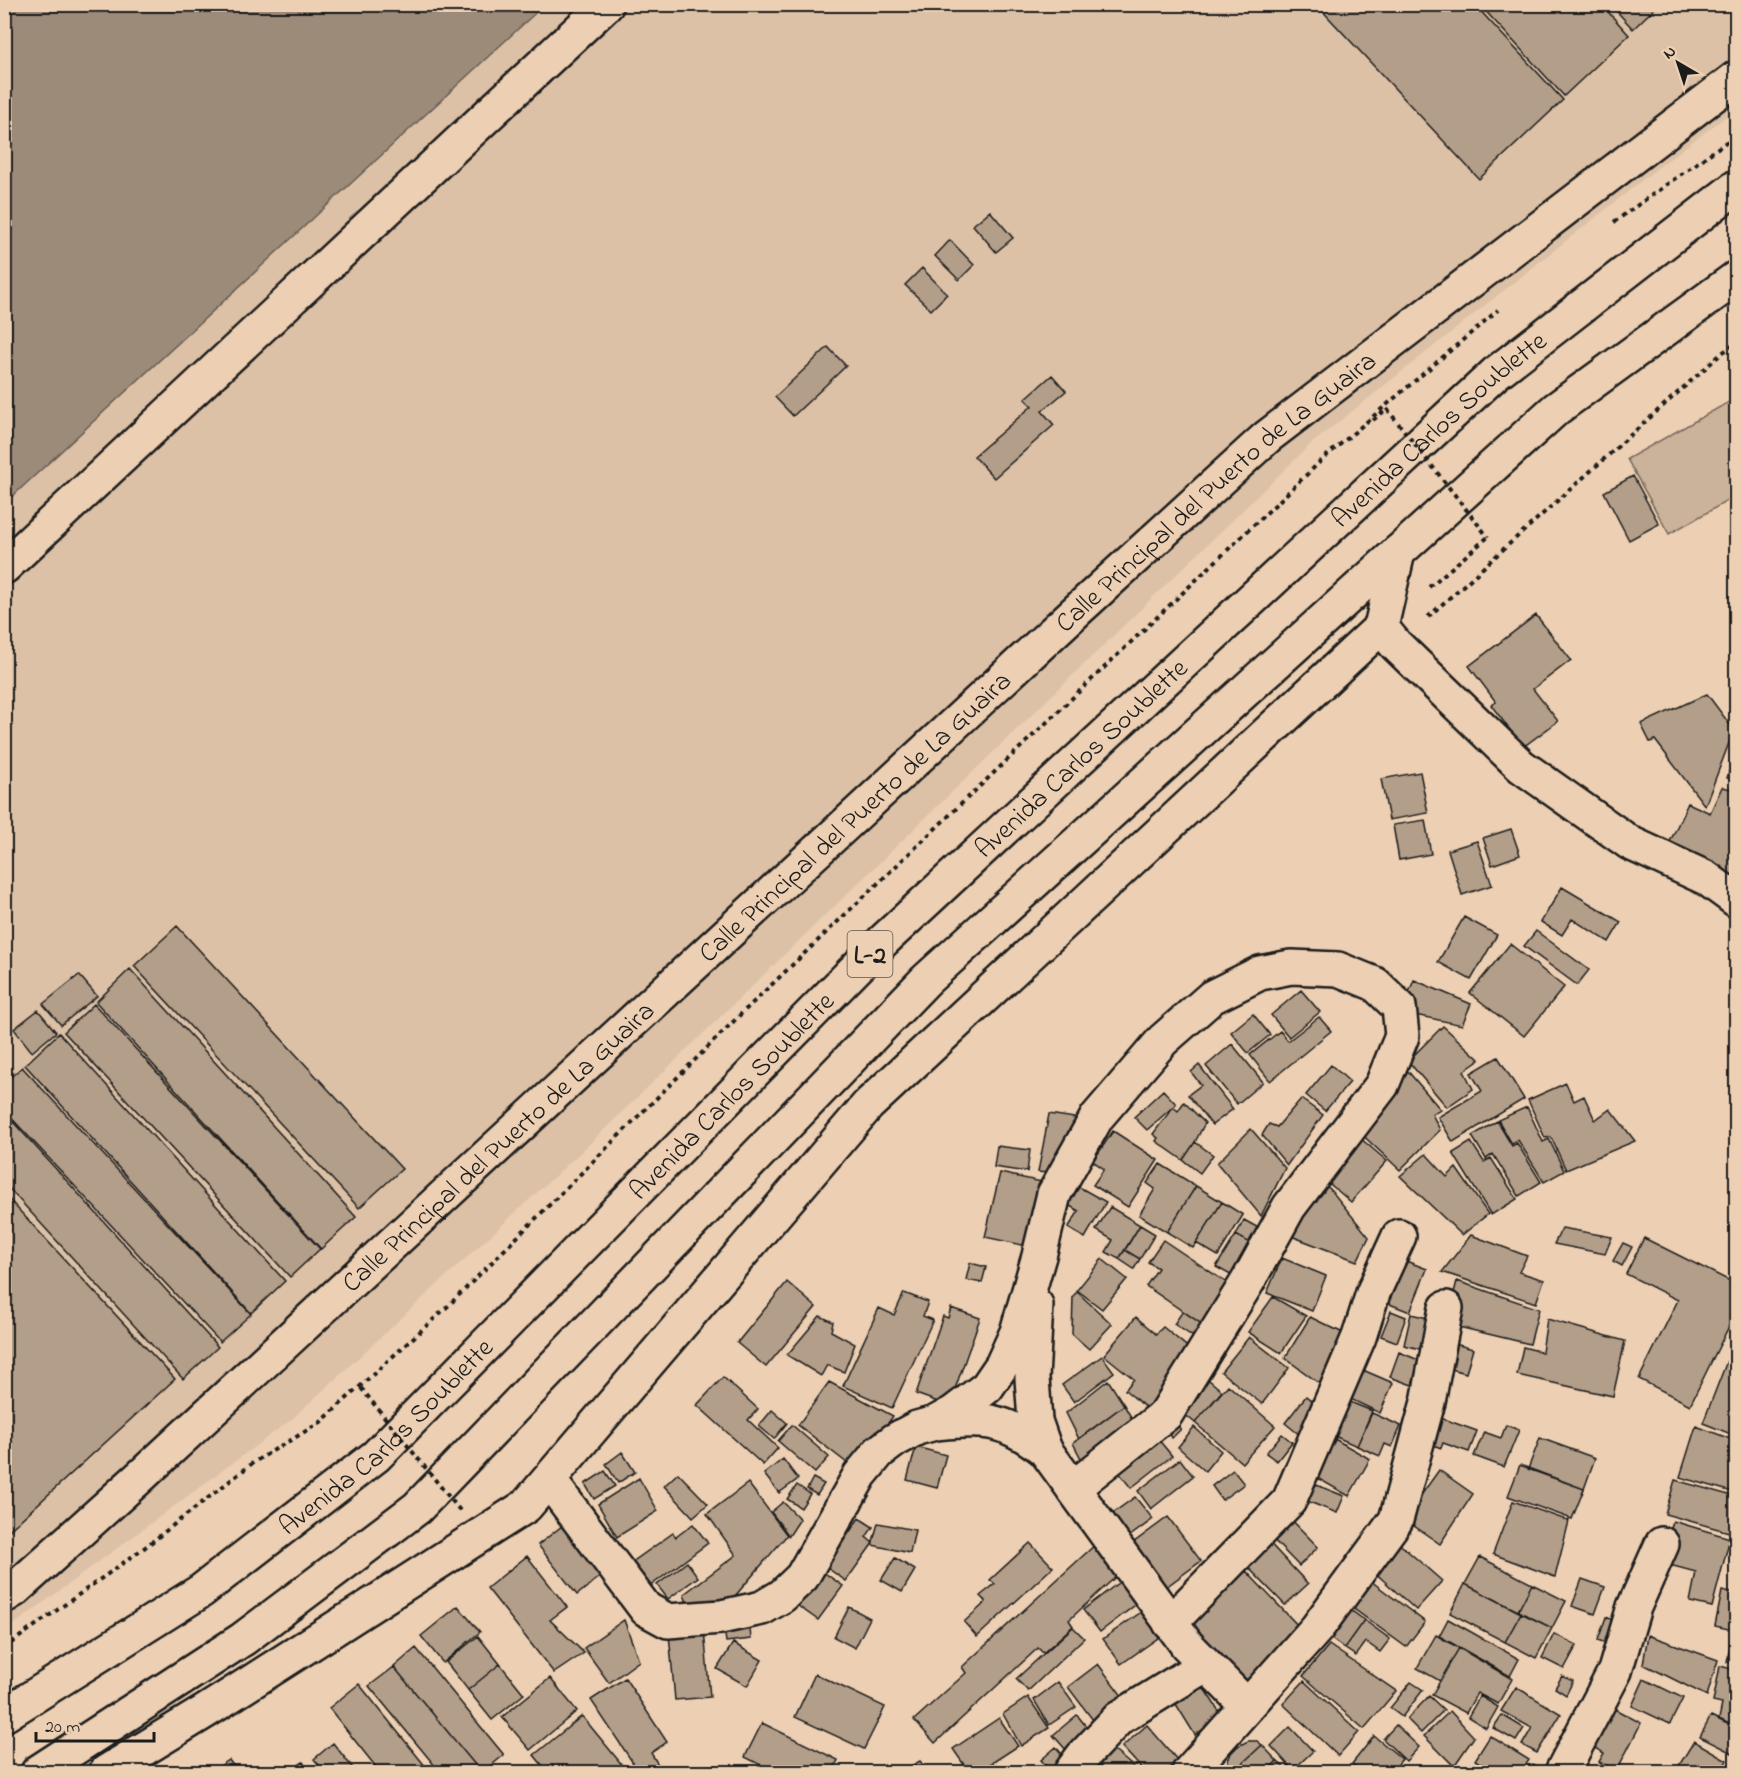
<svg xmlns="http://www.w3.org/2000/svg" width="1741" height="1777" font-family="'Indie Flower',sans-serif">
  <rect width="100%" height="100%" fill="#edd0b3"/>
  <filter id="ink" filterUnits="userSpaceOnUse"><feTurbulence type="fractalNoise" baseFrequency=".0167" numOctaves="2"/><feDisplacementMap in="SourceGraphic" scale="12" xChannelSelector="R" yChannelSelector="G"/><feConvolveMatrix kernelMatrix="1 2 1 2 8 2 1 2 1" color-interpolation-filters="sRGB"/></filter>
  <g filter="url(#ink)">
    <path fill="#dcc1a6" d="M544 5H1736V109L1660 166 1311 444 582 1151 292 1419 5 1631V503Z"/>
    <path fill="#cbb29a" stroke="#74675b" stroke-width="1.5" d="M1736 398V496L1669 534 1627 459Z"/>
    <path fill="#9d8b7a" stroke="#695f54" stroke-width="1.5" d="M5 4H544V5L5 503Z"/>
    <path fill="#b39e89" stroke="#1c1c1c" stroke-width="1.5" d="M1316 4H1474L1563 100 1479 179Z
      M1479 4H1601L1629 35 1564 96Z
      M1610 4H1659L1633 29Z
      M990 211 1013 238 996 252 973 225Z
      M950 240 974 265 959 280 935 256Z
      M922 268 947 294 931 310 905 285Z
      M828 347 846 366 793 416 775 397Z
      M1052 375 1066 391 1042 411 1054 425 994 478 974 456 1032 406 1025 399Z
      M1633 476 1659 524 1629 540 1604 492Z
      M1536 615 1571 660 1533 689 1558 721 1523 747 1491 705 1496 702 1469 666Z
      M1707 694 1734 730 1705 806 1655 740 1650 742 1641 724Z
      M1736 749V780L1727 778Z
      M1420 772 1428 813 1389 820 1381 779Z
      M1722 787 1736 790V881L1669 844 1688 803 1710 813Z
      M1425 820 1431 854 1399 860 1393 825Z
      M1511 829 1520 855 1492 865 1483 838Z
      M1477 841 1492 885 1462 895 1448 850Z
      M1562 887 1621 922 1609 942 1572 919 1562 935 1541 922Z
      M1464 917 1497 935 1471 980 1438 962Z
      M177 926 402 1169 359 1208 134 966Z
      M1536 931 1589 970 1577 985 1524 946Z
      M1510 944 1564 987 1524 1036 1470 993Z
      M130 969 356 1217 321 1249 96 1002Z
      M79 975 97 996 61 1025 43 1004Z
      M1414 980 1471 1004 1462 1025 1401 1012Z
      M1301 990 1320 1012 1289 1037 1271 1015Z
      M94 1004 320 1249 290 1277 64 1032Z
      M38 1010 56 1032 32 1052 14 1029Z
      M1253 1014 1270 1035 1248 1053 1231 1032Z
      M1319 1017 1331 1031 1270 1081 1250 1055 1280 1031 1288 1041Z
      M1443 1026 1480 1060 1464 1071 1473 1089 1447 1107 1408 1061Z
      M59 1033 285 1281 251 1313 25 1065Z
      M1232 1044 1263 1082 1237 1104 1206 1066Z
      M1498 1057 1524 1099 1453 1142 1438 1117 1482 1091 1471 1073Z
      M1199 1065 1233 1109 1212 1125 1188 1095 1201 1085 1191 1072Z
      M1331 1065 1350 1082 1325 1111 1306 1095Z
      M22 1067 251 1314 220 1342 4 1110V1083Z
      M1406 1069 1441 1110 1432 1114 1440 1130 1400 1170 1355 1128Z
      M1566 1083 1574 1101 1584 1096 1595 1120 1610 1109 1635 1141 1566 1170 1551 1137 1545 1138 1528 1100Z
      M1163 1090 1176 1104 1147 1130 1134 1117Z
      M1301 1099 1323 1115 1287 1165 1262 1135 1269 1124 1277 1127Z
      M1184 1102 1205 1123 1195 1142 1183 1160 1156 1141 1158 1138 1153 1134 1173 1107 1178 1111Z
      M1527 1107 1543 1142 1549 1139 1564 1171 1544 1182 1518 1140 1512 1144 1498 1120Z
      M4 1112 218 1347 183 1379 4 1183Z
      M1049 1114 1081 1119 1047 1173 1038 1172Z
      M1497 1121 1512 1146 1517 1143 1541 1182 1519 1196 1493 1154 1486 1159 1472 1136Z
      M1251 1129 1285 1168 1261 1216 1217 1163Z
      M1113 1131 1158 1160 1128 1207 1093 1185 1104 1169 1093 1161Z
      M1353 1132 1387 1161 1351 1202 1317 1173Z
      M1195 1142 1213 1155 1200 1173 1183 1160Z
      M1471 1142 1484 1162 1491 1158 1517 1199 1491 1215 1453 1153Z
      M997 1146 1030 1150 1027 1172 994 1167Z
      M1426 1154 1447 1177 1456 1168 1488 1214 1462 1235 1400 1176Z
      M1160 1164 1196 1186 1167 1232 1139 1215 1155 1189 1147 1183Z
      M1306 1170 1330 1189 1369 1237 1357 1261 1278 1231Z
      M1000 1173 1042 1182 1027 1246 985 1237Z
      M1196 1186 1222 1202 1193 1248 1167 1232Z
      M1079 1187 1106 1202 1085 1238 1068 1228 1079 1211 1068 1205Z
      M4 1194 175 1379 4 1535Z
      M1222 1202 1243 1215 1218 1256 1196 1243Z
      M1110 1207 1140 1225 1119 1259 1106 1252 1113 1240 1096 1230Z
      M1244 1220 1264 1231 1255 1246 1236 1235Z
      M1140 1225 1155 1234 1140 1259 1125 1250Z
      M1562 1228 1612 1237 1605 1254 1554 1244Z
      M1236 1235 1255 1246 1236 1278 1216 1267Z
      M1471 1235 1527 1256 1519 1272 1544 1280 1536 1303 1442 1272Z
      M1644 1238 1736 1284V1312L1690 1405 1639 1379 1678 1300 1626 1274Z
      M1163 1240 1233 1287 1206 1327 1146 1286 1158 1268 1148 1262Z
      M1623 1243 1632 1247 1622 1266 1613 1261Z
      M1125 1250 1140 1259 1134 1269 1119 1259Z
      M1282 1258 1326 1276 1312 1311 1267 1293Z
      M1398 1258 1427 1269 1410 1312 1382 1301Z
      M1102 1259 1127 1279 1102 1309 1077 1290Z
      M970 1263 986 1267 982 1283 966 1280Z
      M1457 1281 1539 1309 1530 1344 1446 1324Z
      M787 1282 816 1307 766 1367 737 1343Z
      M1077 1292 1112 1324 1089 1349 1072 1334 1073 1296Z
      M904 1293 928 1302 923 1316 933 1320 892 1408 843 1386 879 1308 894 1315Z
      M1273 1297 1306 1316 1281 1353 1248 1332Z
      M951 1308 980 1318 949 1406 916 1394 943 1316 948 1318Z
      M1183 1311 1206 1327 1198 1340 1174 1324Z
      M1391 1311 1406 1317 1397 1342 1381 1336Z
      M1411 1314 1432 1319 1424 1350 1404 1345Z
      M820 1316 833 1322 831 1331 855 1344 844 1372 827 1365 821 1376 787 1355Z
      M1136 1317 1156 1334 1163 1327 1191 1350 1150 1411 1125 1390 1134 1379 1104 1355Z
      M1310 1317 1345 1334 1327 1389 1285 1358Z
      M1547 1319 1625 1341 1613 1396 1517 1375 1523 1347 1542 1352Z
      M1249 1337 1289 1368 1262 1404 1221 1372Z
      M1444 1341 1473 1349 1466 1373 1437 1365Z
      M1399 1352 1421 1361 1412 1385 1390 1377Z
      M1102 1356 1114 1372 1074 1402 1062 1385Z
      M1727 1361 1736 1365V1436L1703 1423Z
      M1356 1367 1393 1383 1380 1413 1344 1396Z
      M1202 1374 1222 1391 1195 1423 1174 1405Z
      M723 1377 758 1409 748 1420 778 1448 763 1465 697 1405Z
      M1108 1380 1124 1405 1079 1439 1066 1413Z
      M829 1382 893 1416 856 1470 798 1425Z
      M1228 1385 1275 1426 1242 1463 1195 1423Z
      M1306 1396 1323 1409 1301 1436 1285 1423Z
      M1340 1398 1372 1411 1357 1446 1325 1432Z
      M1124 1405 1135 1424 1086 1468 1073 1443Z
      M772 1410 787 1423 774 1439 759 1426Z
      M1372 1413 1401 1426 1392 1447 1385 1444 1380 1456 1357 1446Z
      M1435 1416 1477 1431 1469 1452 1443 1443 1441 1448 1426 1442Z
      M1171 1420 1181 1429 1172 1438 1163 1429Z
      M792 1425 829 1457 815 1473 778 1441Z
      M1506 1425 1519 1430 1504 1467 1474 1456 1484 1432 1501 1438Z
      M1696 1426 1736 1441V1493L1680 1477Z
      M1194 1427 1221 1451 1205 1471 1178 1447Z
      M1282 1434 1292 1442 1277 1461 1266 1453Z
      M1331 1437 1370 1459 1349 1496 1310 1474Z
      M1540 1438 1595 1458 1584 1489 1528 1469Z
      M1158 1439 1172 1456 1131 1488 1117 1470Z
      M916 1447 946 1455 937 1488 907 1480Z
      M622 1452 635 1472 618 1483 606 1464Z
      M783 1459 798 1479 779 1493 764 1474Z
      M1180 1459 1193 1476 1151 1509 1138 1491Z
      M1520 1465 1584 1489 1572 1519 1508 1496Z
      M1233 1470 1244 1484 1222 1500 1212 1486Z
      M1439 1470 1473 1494 1440 1544 1404 1519Z
      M605 1471 615 1486 594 1499 585 1484Z
      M678 1473 708 1504 693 1517 664 1486Z
      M639 1478 658 1511 617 1537 598 1504Z
      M813 1478 824 1484 817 1495 807 1489Z
      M1675 1480 1736 1497V1534L1665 1514Z
      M1309 1482 1344 1496 1337 1513 1302 1499Z
      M748 1483 787 1535 735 1596 689 1609 684 1594 736 1555 707 1514Z
      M797 1485 810 1494 801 1508 787 1499Z
      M1135 1497 1153 1519 1126 1539 1109 1516Z
      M1513 1501 1569 1521 1555 1577 1493 1554Z
      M783 1502 800 1519 789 1536 771 1512Z
      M1285 1513 1318 1547 1299 1566 1266 1532Z
      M1168 1517 1201 1561 1162 1590 1129 1546Z
      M859 1518 873 1527 866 1537 873 1543 846 1581 826 1567Z
      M1673 1521 1730 1538 1712 1607 1690 1602 1696 1572 1662 1563Z
      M567 1522 606 1572 577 1595 538 1545Z
      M878 1523 915 1530 910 1553 872 1545Z
      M693 1524 708 1543 649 1587 631 1563 673 1533 676 1537Z
      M1264 1537 1308 1584 1285 1605 1240 1559Z
      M1395 1540 1442 1581 1416 1610 1371 1569Z
      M1030 1543 1053 1567 977 1637 964 1622 986 1602 980 1596 995 1584 990 1580Z
      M1097 1543 1122 1571 1069 1620 1073 1626 1043 1653 1038 1648 935 1743 914 1720 966 1673 962 1667Z
      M527 1556 567 1607 550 1620 584 1653 554 1673 487 1588Z
      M1480 1557 1532 1584 1518 1611 1465 1584Z
      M895 1558 915 1570 902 1592 881 1580Z
      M687 1562 698 1577 668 1599 657 1585Z
      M816 1567 843 1586 818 1620 791 1601Z
      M1246 1571 1302 1630 1244 1686 1187 1628Z
      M1363 1575 1425 1622 1406 1647 1343 1601Z
      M1582 1579 1605 1587 1595 1614 1572 1606Z
      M1122 1580 1139 1602 1100 1632 1083 1610Z
      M1465 1584 1521 1613 1505 1642 1450 1613Z
      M1532 1584 1566 1601 1552 1628 1518 1611Z
      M1722 1591 1736 1594V1664L1727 1662 1733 1630 1715 1626Z
      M1341 1603 1364 1620 1344 1648 1320 1631Z
      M458 1606 480 1632 443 1663 421 1636Z
      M849 1607 870 1618 855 1648 834 1637Z
      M1147 1608 1165 1633 1121 1664 1103 1639Z
      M1521 1613 1552 1628 1536 1658 1505 1642Z
      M1606 1617 1618 1622 1610 1645 1598 1640Z
      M749 1619 751 1639 726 1642 723 1621Z
      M1448 1619 1519 1659 1510 1676 1439 1636Z
      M624 1620 639 1661 609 1683 584 1648Z
      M1364 1620 1390 1639 1380 1652 1366 1642 1356 1656 1344 1648Z
      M1073 1627 1084 1638 1028 1691 1016 1679Z
      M704 1630 710 1697 675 1700 669 1634Z
      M1554 1634 1577 1645 1564 1669 1542 1658Z
      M1436 1635 1459 1648 1440 1681 1417 1668Z
      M1648 1635 1718 1660 1707 1696 1643 1664Z
      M478 1636 500 1664 468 1690 446 1662Z
      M733 1643 762 1660 747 1686 717 1669Z
      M1329 1645 1396 1691 1364 1729 1303 1676Z
      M416 1648 504 1755 483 1772H481L394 1667Z
      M1459 1648 1512 1679 1498 1704 1477 1693 1466 1713 1432 1695Z
      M500 1664 524 1694 492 1720 468 1690Z
      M1098 1664 1126 1701 1096 1724 1068 1687Z
      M1720 1666 1736 1670V1727L1719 1719 1722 1704 1713 1702Z
      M394 1667 481 1772H440L369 1686Z
      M815 1674 885 1707 864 1749 795 1717Z
      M1562 1676 1573 1681 1566 1695 1555 1688Z
      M550 1678 577 1711 530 1750 502 1717Z
      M625 1678 667 1742 651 1753 662 1771 660 1772H639L591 1700Z
      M1644 1679 1683 1698 1670 1724 1632 1706Z
      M1304 1681 1359 1732 1338 1756 1283 1704Z
      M1058 1682 1076 1707 1049 1725 1034 1700Z
      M1411 1682 1423 1690 1402 1717 1390 1708Z
      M359 1684 430 1772H380L329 1708Z
      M1201 1684 1223 1717 1195 1735 1174 1701Z
      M1516 1687 1561 1714 1537 1753 1522 1745 1532 1728 1501 1711Z
      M1429 1696 1444 1710 1421 1733 1407 1719Z
      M1480 1696 1498 1707 1486 1728 1468 1717Z
      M1028 1697 1049 1728 1021 1746 1003 1714Z
      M1611 1707 1641 1723 1617 1770 1599 1762 1604 1753 1591 1746Z
      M1450 1711 1474 1737 1454 1766 1424 1736Z
      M1077 1715 1090 1731 1067 1751 1053 1735Z
      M1502 1715 1524 1728 1516 1741 1493 1728Z
      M582 1716 628 1772H548L534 1755Z
      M1711 1716 1736 1728V1755L1700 1737Z
      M999 1718 1018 1746 978 1772H969L953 1749Z
      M762 1723 838 1760 832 1772H775L745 1757Z
      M1147 1725 1178 1761 1165 1772H1145L1122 1747Z
      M1396 1725 1419 1747 1406 1761 1383 1739Z
      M1290 1727 1313 1751 1293 1770 1271 1746Z
      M1374 1736 1402 1759 1392 1772H1362L1352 1764Z
      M1490 1736 1529 1760 1521 1772H1494L1475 1760Z
      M1248 1741H1257L1262 1745 1233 1772H1231L1228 1768V1761L1231 1753 1238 1746Z
      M1694 1741 1727 1760 1721 1772H1675Z
      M333 1743 356 1772H325L314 1759Z
      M1106 1744 1135 1768 1132 1772H1090Z
      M1262 1745 1277 1761 1266 1772H1233Z
      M1056 1747 1065 1758 1050 1770 1041 1760Z
      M229 1760 238 1772H211Z
      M920 1761 928 1772H900Z
      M1277 1761 1289 1772H1266Z
      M303 1762 309 1772H288Z
      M1533 1764 1547 1772H1529Z"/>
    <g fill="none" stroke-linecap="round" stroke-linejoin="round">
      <defs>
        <g id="minor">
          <path d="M4 567 607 4"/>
          <path d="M1381 627 1395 644 1521 766 1630 843 1706 878 1736 900"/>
          <path d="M1036 1305 1032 1378 1035 1421 1045 1450 1187 1645 1247 1706"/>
          <path d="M935 1423C986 1419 1003 1417 1045 1450"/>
          <path d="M549 1480 646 1609 668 1621 721 1617 762 1608 782 1596 802 1577 860 1475 879 1452 895 1440 917 1428 935 1423 953 1413 987 1387 1002 1365 1017 1332 1039 1256 1054 1194 1097 1117 1163 1040 1212 997 1260 973 1291 967 1338 969 1375 984 1399 1007 1402 1036 1382 1085 1289 1207 1248 1281 1166 1414 1073 1488"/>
          <path id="s1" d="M4 1596 14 1590 141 1476 1072 615 1267 437 1736 78"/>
          <path d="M1170 1623 1289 1501 1359 1337 1373 1293 1399 1236"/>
          <path d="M106 1772 206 1711 526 1506 868 1105 1381 627 1398 552"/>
          <path d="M1071 1772 1082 1757 1119 1718 1205 1665"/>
          <path d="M1189 1772 1317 1628 1396 1520 1428 1402 1446 1308"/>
          <path d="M1562 1772 1615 1671 1634 1607 1662 1544"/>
        </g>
        <g id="major">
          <path id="s2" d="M4 1715 201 1591 376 1456 884 940 1497 372 1736 187"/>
          <path d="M38 1772 243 1639 417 1508 926 980 1556 409 1736 278"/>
        </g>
      </defs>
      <use href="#minor" stroke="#1c1c1c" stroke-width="38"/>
      <use href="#major" stroke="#1c1c1c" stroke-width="38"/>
      <path stroke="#1c1c1c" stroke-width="4" stroke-dasharray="4.5 4.5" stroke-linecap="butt" d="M1614 222 1736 135
        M1373 420 1387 409
        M1429 587 1488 537
        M1428 617 1722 353 1736 343
        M4 1648 144 1548 254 1462 321 1422 448 1306 744 1011 1323 459 1498 310"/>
      <use href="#minor" stroke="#edd0b3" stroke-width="33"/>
      <use href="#major" stroke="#edd0b3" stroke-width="33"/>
      <path stroke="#1c1c1c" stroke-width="4" stroke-dasharray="4.5 4.5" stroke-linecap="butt" d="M1387 409 1488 537
        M361 1388 462 1513"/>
    </g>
  </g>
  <g text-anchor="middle" stroke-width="4.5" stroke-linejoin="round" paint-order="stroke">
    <rect fill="#edd0b3" stroke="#5b5249" stroke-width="1.5" x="847.5" y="931" width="45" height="46" rx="4.5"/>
    <g font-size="26" font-weight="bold" fill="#1c1c1c">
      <text x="870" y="963">L-2</text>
    </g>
    <g font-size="27" fill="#1c1c1c" stroke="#edd0b3">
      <text dy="9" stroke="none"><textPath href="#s2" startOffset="1932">Avenida Carlos Soublette</textPath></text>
      <text dy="9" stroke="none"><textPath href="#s1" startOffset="1640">Calle Principal del Puerto de La Guaira</textPath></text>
      <text dy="9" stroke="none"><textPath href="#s2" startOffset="1446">Avenida Carlos Soublette</textPath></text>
      <text dy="9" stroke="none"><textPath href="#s1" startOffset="1154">Calle Principal del Puerto de La Guaira</textPath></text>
      <text dy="9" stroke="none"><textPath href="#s2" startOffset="960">Avenida Carlos Soublette</textPath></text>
      <text dy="9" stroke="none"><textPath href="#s1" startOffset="668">Calle Principal del Puerto de La Guaira</textPath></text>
      <text dy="9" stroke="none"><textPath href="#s2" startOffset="474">Avenida Carlos Soublette</textPath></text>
    </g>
  </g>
  <rect width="1741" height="1777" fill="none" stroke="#edd0b3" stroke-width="24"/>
  <rect x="12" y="12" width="1717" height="1753" fill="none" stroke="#1c1c1c" stroke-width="2" filter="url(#ink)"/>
  <g transform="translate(1678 63) rotate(321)" stroke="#edd0b3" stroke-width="4.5" paint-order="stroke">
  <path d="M0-4.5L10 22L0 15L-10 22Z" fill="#1c1c1c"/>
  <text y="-9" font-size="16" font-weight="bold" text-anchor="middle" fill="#1c1c1c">N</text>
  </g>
  <path d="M36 1732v9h118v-9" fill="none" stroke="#1c1c1c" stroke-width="3"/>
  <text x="45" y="1732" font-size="18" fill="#1c1c1c" stroke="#edd0b3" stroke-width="4.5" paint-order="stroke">20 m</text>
</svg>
